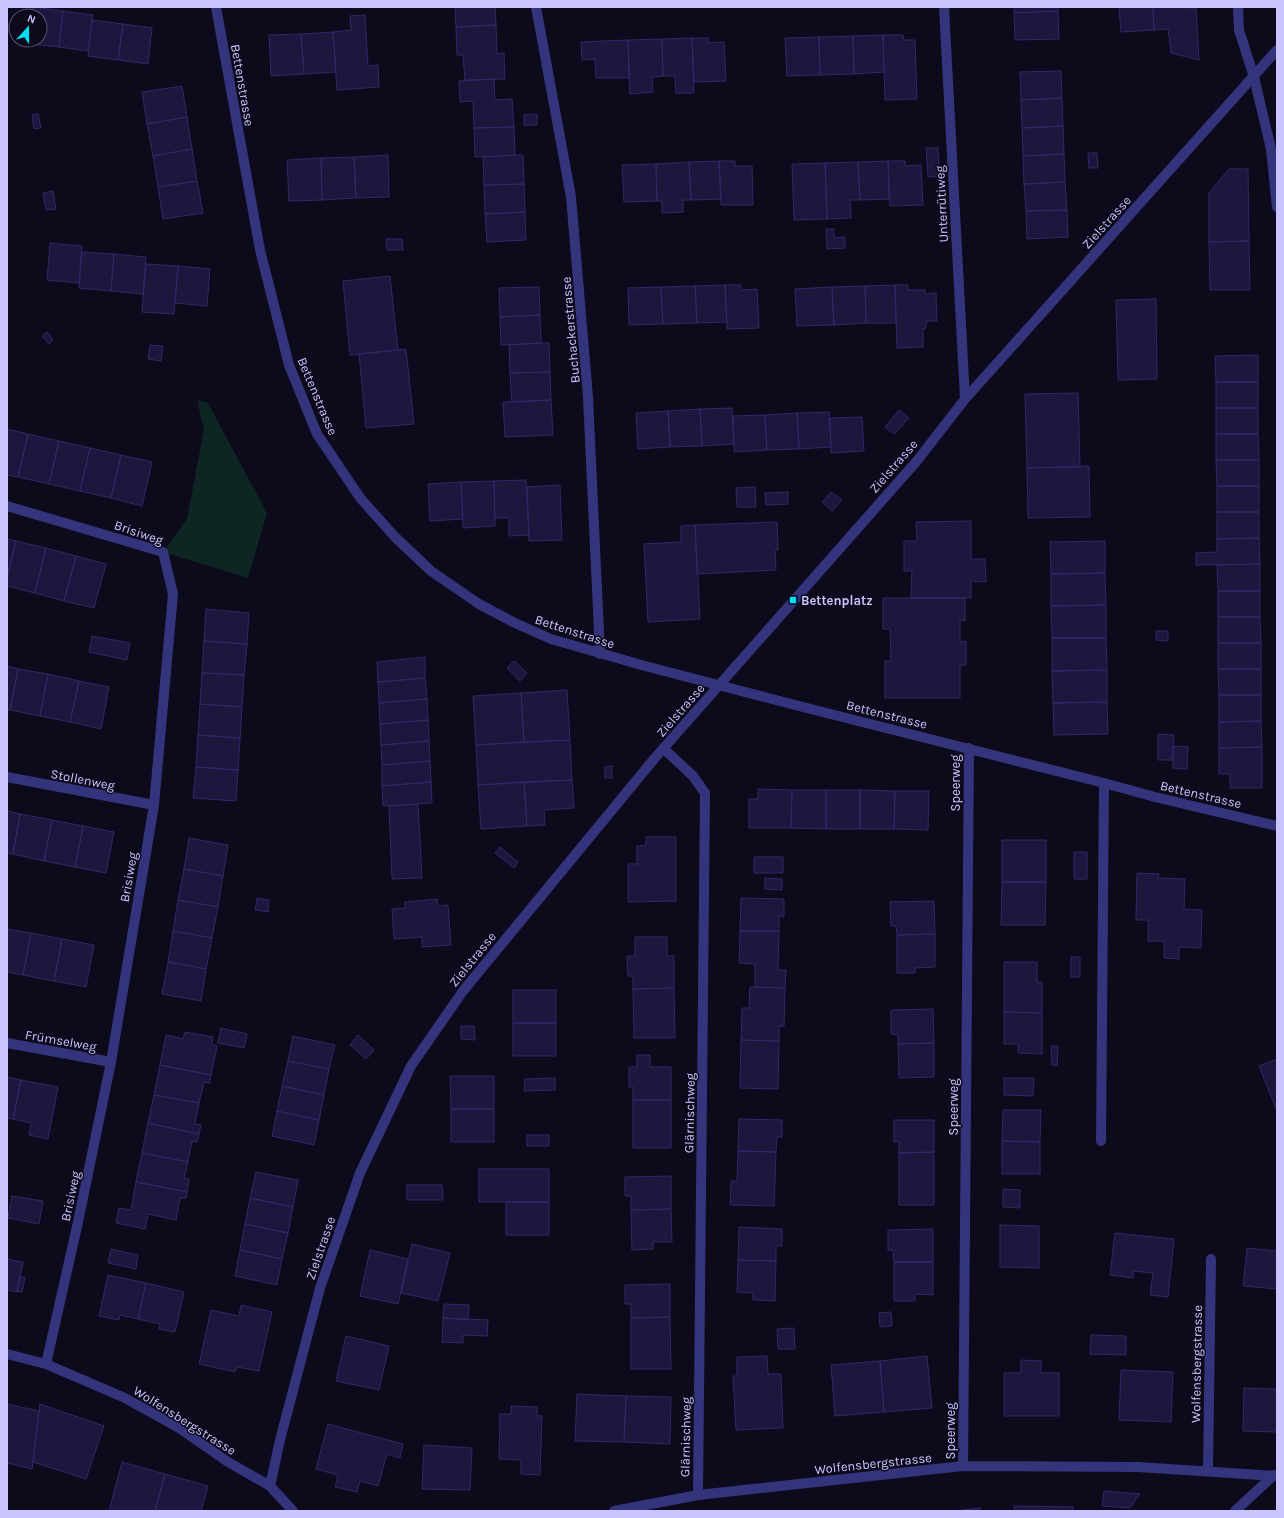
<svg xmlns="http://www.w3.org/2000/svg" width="1284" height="1518" font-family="Karla,sans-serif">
  <rect width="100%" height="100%" fill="#0d0a1c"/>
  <path fill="#0d2624" d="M197 400 208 403 267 513 248 578 163 552 187 519 204 429Z"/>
  <path fill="#1d163d" stroke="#33276a" d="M33 7 63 11 59 47 28 44 29 40H40V16H32Z
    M455 7H495L496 25 456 27Z
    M1014 7H1058V11L1014 13Z
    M1119 7H1153L1154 30 1121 32Z
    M1153 7 1196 8 1199 60 1171 53 1168 29 1154 30Z
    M63 11 93 15 88 51 59 47Z
    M1058 11 1059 39 1015 40 1014 13Z
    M365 15 368 66 378 65 379 87 337 90 333 32 351 30 350 16Z
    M92 20 123 24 118 60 88 56Z
    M123 24 152 28 148 64 118 60Z
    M496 25 497 54 504 53 505 79 465 80 463 55H457L456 27Z
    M333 32 336 72 304 74 301 34Z
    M301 34 304 74 271 76 269 35Z
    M883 35H903L904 40H915L917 99 885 100Z
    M883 35 884 72 854 74 853 36Z
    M853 36 854 74 820 75 819 37Z
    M819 37 820 75 787 76 785 38Z
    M692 38 694 93H676L675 76H663L662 39Z
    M692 38H708V43L724 42 726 81 694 82Z
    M662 39 663 76 652 77 653 92 630 94 628 40Z
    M628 40 629 78H596L595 59 582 60 581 42Z
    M1061 71 1062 98 1021 100 1020 72Z
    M494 79 495 100 512 99 514 127 474 128 473 101 460 102 459 81Z
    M182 86 187 117 147 124 142 92Z
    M1062 98 1063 126 1022 128 1021 100Z
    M38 114 41 128 34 129 32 115Z
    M537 114V125H524V115Z
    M187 117 192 149 153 156 147 124Z
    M1063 126 1064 154 1023 156 1022 128Z
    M514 127 515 155 475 157 474 128Z
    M926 148H938L939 176 928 177Z
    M192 149 197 181 158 187 153 156Z
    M1088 153H1097L1098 168H1089Z
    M1064 154 1065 182 1024 184 1023 156Z
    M388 155 389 197 356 198 354 157Z
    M515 155H523L524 184 484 185 483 157Z
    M354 157 356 198 322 200 321 158Z
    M321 158 322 200 289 201 287 160Z
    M719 161 721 199 691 200 689 162Z
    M719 161H735V166H752L753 205H721Z
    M888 161 889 199 860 200 858 162Z
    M888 161H905V166L921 165 923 205 890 206Z
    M689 162 691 200H683V212L662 213V201H657L656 164Z
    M858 162 860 200H850L851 218 827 219 825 163Z
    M825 163 827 219 794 220 792 164Z
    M656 164 657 201 624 202 622 165Z
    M1229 169H1248L1249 241 1209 242V193Z
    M197 181 203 213 163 219 158 187Z
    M1065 182 1067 210 1026 211 1024 184Z
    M524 184 525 212 485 214 484 185Z
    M53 191 56 209 46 210 43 193Z
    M1067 210 1068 237 1027 239 1026 211Z
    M525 212 526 240 487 242 485 214Z
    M826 229H834V238L845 237V248L827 249Z
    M386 239H402L403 250H387Z
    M1249 241 1250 290H1210L1209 242Z
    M50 243 82 246 79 283 47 280Z
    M82 252 114 254 111 291 79 288Z
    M114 254 146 257 143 294 111 291Z
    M146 264 178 266 174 314 142 312Z
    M178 266 210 269 207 306 175 303Z
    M390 276 398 350 350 355 343 281Z
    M725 285 727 322 697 323 695 286Z
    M725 285H741V290L757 289 759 328 727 329Z
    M895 285H908V290H925V294L936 293 937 321H926V328L923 329V347L897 348Z
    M895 285 896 323H866L865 286Z
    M695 286 697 323 663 324 661 287Z
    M865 286 866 323 834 325 832 287Z
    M539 287 540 315 500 317 499 288Z
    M661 287 663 324 629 325 628 288Z
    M832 287 834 325 797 326 795 289Z
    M1156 299 1157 379 1118 380 1116 300Z
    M540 315 541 343 501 345 500 317Z
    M47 332 53 340 49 344 42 336Z
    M541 343H549L550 372 510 373 509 345Z
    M150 345 163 346 161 361 148 359Z
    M406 349 414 424 366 428 359 354Z
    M1258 355V382H1216L1215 356Z
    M550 372 551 400 512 402 510 373Z
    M1216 382H1258V408H1216Z
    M1078 393 1080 467 1027 468 1025 394Z
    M551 400 553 435 505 437 503 402Z
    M732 408 734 444 702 446 700 409Z
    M1216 408H1258V434H1216Z
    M700 409 702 446 670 447 668 411Z
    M899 410 909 418 894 434 885 427Z
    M668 411 670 447 638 449 636 413Z
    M829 412 831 447 799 449 797 413Z
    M797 413 799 449 767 450 765 415Z
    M765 415 767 450 734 452 733 416Z
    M862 417 864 451 831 453 830 418Z
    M7 429 28 434 18 477 7 475Z
    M28 434 59 441 49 484 18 477Z
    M1216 434H1258L1259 460H1216Z
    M59 441 90 448 80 491 49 484Z
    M90 448 121 455 111 498 80 491Z
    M121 455 152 462 142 506 111 498Z
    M1216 460H1259V486H1217Z
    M1089 466 1090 517 1028 518 1027 468Z
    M526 480 529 535 509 536V518H495L494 481Z
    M494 481 495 526 463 528 461 482Z
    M461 482 463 519 430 521 428 484Z
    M560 485 562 540 529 541 527 487Z
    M1217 486H1259V512H1217Z
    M755 487 756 507H737L736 488Z
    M788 492V504L766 505 765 493Z
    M831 492 842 500 832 511 822 502Z
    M1217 512H1259V538L1217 539Z
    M971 521V559H985L986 582 971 581V598H911L912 571H904V541H917L916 522Z
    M777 522 778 550 775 551 776 570 697 574 695 525Z
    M695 525 700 619 648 622 644 544 681 542V526Z
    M1259 538 1260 564 1196 565V553L1217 552V539Z
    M7 539 16 541 7 578Z
    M16 541 46 548 35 593 7 586V578Z
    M1105 541V573L1051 574 1050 542Z
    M46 548 76 556 64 601 35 593Z
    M76 556 106 564 94 608 64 601Z
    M1260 564V591H1218L1217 565Z
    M1105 573 1106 605 1051 606V574Z
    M1218 591H1260V617H1218Z
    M883 598H965V621L960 620V642L966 641V665H960V698H885V661H891L890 629H883Z
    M1106 605V638H1052L1051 606Z
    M206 609 249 613 247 644 204 641Z
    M1218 617H1260L1261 643H1218Z
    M1156 631H1168V641L1156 640Z
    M92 636 130 643 127 660 89 652Z
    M1052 638H1106L1107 670 1052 671Z
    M204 641 247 644 244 675 202 673Z
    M1218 643H1261V669H1218Z
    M425 657V678L378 682 377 662Z
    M514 661 527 673 520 681 507 668Z
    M7 666 18 669 10 710H7Z
    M18 669 48 674 40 716 10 710Z
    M1218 669H1261V695H1219Z
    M1107 670V702L1053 703 1052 671Z
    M202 673 244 675 242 707 200 704Z
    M48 674 79 681 70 722 40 716Z
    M425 678 427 699 379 703 378 682Z
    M79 681 109 687 101 729 70 722Z
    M567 690 570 740 524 742 521 693Z
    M521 693 524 742 476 745 473 696Z
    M1219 695H1261V721L1219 722Z
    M427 699 428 720 380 724 379 703Z
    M1107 702 1108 734 1054 735 1053 703Z
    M200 704 242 707 240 738 198 735Z
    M428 720 429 741 381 745 380 724Z
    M1261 721 1262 747 1219 748V722Z
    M1158 734 1174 735 1172 760H1158Z
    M198 735 240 738 238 770 196 767Z
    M570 740 572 780 478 785 476 745Z
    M429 741 430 761 382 765 381 745Z
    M1173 746 1188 747 1187 769 1173 768Z
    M1262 747V788H1230V774H1219V748Z
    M430 761 431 782 382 786V765Z
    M612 766V778H605V767Z
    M196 767 238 770 236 801 193 798Z
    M572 780 574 808 544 810 545 825 527 826 524 782Z
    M431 782 432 803 383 806 382 786Z
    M524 782 527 826 481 829 478 785Z
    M758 789 792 790 791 828H749V799H758Z
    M792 790H826V829L791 828Z
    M826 790H860V829H826Z
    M860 790 895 791 894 829H860Z
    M895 791H929L928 830 894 829Z
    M418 804 422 878 392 879 389 806Z
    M7 811 20 814 13 854 7 853Z
    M20 814 52 820 44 861 13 854Z
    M52 820 83 826 75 867 44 861Z
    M83 826 114 832 106 873 75 867Z
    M646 837H676V901L628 902V864H637V846L646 845Z
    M189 838 228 845 223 876 184 869Z
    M1002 840H1046V882H1002Z
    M500 847 518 862 514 868 495 853Z
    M1074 852H1087V879H1074Z
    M754 857H783V873H754Z
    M184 869 223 876 218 907 178 900Z
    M1137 873 1159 874 1158 878 1185 879 1184 909 1202 910 1201 948 1179 947V959L1164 958V941H1148V920H1136Z
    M765 878 782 879V890L765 889Z
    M1002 882H1046L1045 925H1001Z
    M257 898 269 900 268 912 255 910Z
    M741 898 784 899V917L779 916V931H740Z
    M437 899 438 906 448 905 451 945 422 947V937L394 939 392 909 405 908V902Z
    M178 900 218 907 212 938 173 931Z
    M934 901 935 934 897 935 896 926H891L890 902Z
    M7 929 31 933 23 975 7 972Z
    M173 931 212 938 206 969 168 962Z
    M740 931H779L778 970H786L785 988 755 987V964L739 963Z
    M31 933 62 939 54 981 23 975Z
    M935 934V967L915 968V973H897V935Z
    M635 937H667V956H674V988L633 989V976H628L627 956H635Z
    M62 939 94 945 86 987 54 981Z
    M1071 957H1080V977H1071Z
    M168 962 206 969 201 1001 162 994Z
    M1004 962H1037V982H1042V1013L1004 1012Z
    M750 987 785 988 784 1026H779V1041L741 1040 742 1008H749Z
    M674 988 675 1038H634L633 989Z
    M513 990H556V1023H513Z
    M933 1009 934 1043 898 1044V1035L891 1034V1010Z
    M1004 1012 1042 1013V1054L1018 1053V1044H1004Z
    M513 1023H556V1056H513Z
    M461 1026H474L475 1040 461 1039Z
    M221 1028 247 1034 244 1048 218 1043Z
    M185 1032 213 1037 212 1044 217 1046 211 1075 160 1065 166 1035 183 1039Z
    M358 1035 374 1050 366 1059 350 1045Z
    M293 1036 335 1045 329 1069 288 1061Z
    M741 1040 779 1041 778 1089 740 1088Z
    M934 1043V1077L899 1078 898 1044Z
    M1051 1046H1058L1057 1066 1052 1065Z
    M637 1055H650V1067H671V1100H633V1087H629V1067H637Z
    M1277 1059V1111L1259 1066Z
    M288 1061 329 1069 324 1095 282 1086Z
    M160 1065 211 1075 210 1083 204 1082 199 1103 154 1095Z
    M450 1076H494V1109H451Z
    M7 1077 21 1080 13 1119 7 1118Z
    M555 1078V1090L524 1091 525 1079Z
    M1004 1078H1034L1033 1096 1004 1095Z
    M21 1080 58 1087 48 1139 29 1135 31 1123 13 1119Z
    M282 1086 324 1095 319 1120 277 1111Z
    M154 1095 199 1103 195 1124 201 1125 199 1134 148 1123Z
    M633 1100H671V1148H633Z
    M451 1109H494V1142H451Z
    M1003 1110H1041L1040 1142 1002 1141Z
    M277 1111 319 1120 314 1145 272 1136Z
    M739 1119 782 1120V1137H777L776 1152 738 1151Z
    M894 1120H934V1152L899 1153V1142H894Z
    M148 1123 199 1134 197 1142 192 1141 188 1162 142 1153Z
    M527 1135H549V1146H527Z
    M1002 1141 1040 1142V1174H1002Z
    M738 1151 776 1152 774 1206 730 1205 731 1181H737Z
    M934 1152V1205H899V1153Z
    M142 1153 188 1162 184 1178 189 1179 187 1192 136 1182Z
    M479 1169H549V1202H479Z
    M256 1172 298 1180 293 1207 250 1198Z
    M671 1176V1209L631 1210V1196H625V1177Z
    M136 1182 187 1192 186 1198H180L176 1220 148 1214 145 1229 116 1223 119 1208 131 1210Z
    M407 1185H442L443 1200H407Z
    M1003 1189 1020 1190V1208L1003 1207Z
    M12 1196 43 1201 39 1224 8 1218Z
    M250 1198 293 1207 288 1233 245 1224Z
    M506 1202H549V1235H506Z
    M671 1209 672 1242H653V1249L632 1250 631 1210Z
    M245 1224 288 1233 282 1259 240 1250Z
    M1000 1225 1039 1226V1268L1000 1267Z
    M739 1227 782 1229V1246H776V1261L738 1260Z
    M933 1229V1262H894L893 1250H888V1230Z
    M1115 1233 1174 1239 1168 1297 1150 1295 1153 1273 1133 1271V1278L1110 1275Z
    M412 1244 450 1253 438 1301 401 1293Z
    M1247 1248 1277 1251V1289L1243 1286Z
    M111 1249 138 1255 136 1269 108 1263Z
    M240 1250 282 1259 277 1285 235 1276Z
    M370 1250 408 1259 398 1304 360 1296Z
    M7 1259 23 1262 17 1292 7 1290Z
    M738 1260 776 1261 775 1301 753 1300V1293L737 1292Z
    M894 1262H933V1295L915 1294V1301H894Z
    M108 1275 146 1283 138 1319 120 1315 119 1320 99 1316Z
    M20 1276 25 1278 22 1292 17 1291Z
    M146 1283 184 1292 175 1332 159 1329 160 1324 138 1319Z
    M670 1284V1317L631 1318V1304H625V1285Z
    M444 1304 469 1305 468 1320 443 1318Z
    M241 1305 272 1312 259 1371 237 1367 235 1372 199 1364 211 1310 239 1316Z
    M891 1312 892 1326 880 1327 879 1313Z
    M670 1317 671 1369H631V1318Z
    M443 1318 488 1320 487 1336 463 1335V1343L442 1342Z
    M794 1328 795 1349H778L777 1329Z
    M1091 1335 1126 1336V1355L1090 1354Z
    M346 1336 389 1346 379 1390 336 1381Z
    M767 1356 768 1374H781L783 1428 736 1430 733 1376H737V1357Z
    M927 1356 932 1408 884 1412 880 1361Z
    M1021 1360 1041 1361V1373H1059V1416H1004V1373H1021Z
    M880 1361 884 1412 835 1416 831 1365Z
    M1121 1370 1173 1372 1171 1422 1119 1420Z
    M1244 1388 1277 1389V1432L1243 1431Z
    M577 1394 626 1396 624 1442 575 1441Z
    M626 1396 671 1397 670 1444 624 1442Z
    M7 1404 39 1411 32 1469 7 1463Z
    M40 1404 104 1426 86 1479 33 1462Z
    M511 1406 537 1407V1416H542L540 1475 521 1474V1460L499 1459 500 1414H511Z
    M328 1424 403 1444 400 1458 387 1454 378 1486 360 1481 357 1492 335 1487 338 1475 316 1469Z
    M424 1445 472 1448 470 1490 422 1489Z
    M122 1462 165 1474 155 1511H109Z
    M165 1474 208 1486 201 1511H155Z
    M1104 1491 1140 1494 1130 1508 1102 1506Z
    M1014 1506 1073 1507V1511H1014Z
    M980 1508 981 1511H953Z"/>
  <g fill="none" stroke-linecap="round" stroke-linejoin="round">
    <path stroke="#34347c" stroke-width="10" d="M1101 1141 1104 783
      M1208 1470 1211 1259"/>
    <path stroke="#34347c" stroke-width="10" d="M216 7 260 250 289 365 317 434 361 499 395 537 431 571 479 604 515 623 551 639 645 666 795 705 1104 783 1155 797 1277 826
      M536 7 571 197 588 397 600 654
      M944 7 965 399
      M1238 7 1239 30 1254 77 1271 149 1277 207
      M7 506 163 552 173 594 154 805 111 1062 78 1222 46 1364
      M664 749 693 776 705 793 698 1495
      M7 777 154 805
      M7 1043 111 1062
      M7 1354 46 1364 125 1398 179 1428 228 1462 270 1486 293 1511
      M963 1466 969 748
      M270 1486 280 1440 320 1288 360 1173 411 1066 463 991 654 759 916 462 965 399 1277 50
      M614 1511 698 1495 963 1466 1138 1467 1277 1476
      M1235 1511 1274 1475"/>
  </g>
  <rect fill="#00dff0" stroke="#0d0a1c" stroke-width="1.5" x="789" y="596" width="8" height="8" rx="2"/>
  <g text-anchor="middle" stroke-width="3" stroke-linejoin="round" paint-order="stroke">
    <g font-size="13" fill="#cac5ff" stroke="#0d0a1c">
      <text transform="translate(243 85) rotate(80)" y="5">Bettenstrasse</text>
      <text transform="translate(941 204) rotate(-93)" y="5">Unterrütiweg</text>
      <text transform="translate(1106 222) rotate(-48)" y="5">Zielstrasse</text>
      <text transform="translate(570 330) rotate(-95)" y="5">Buchackerstrasse</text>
      <text transform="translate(318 396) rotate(67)" y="5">Bettenstrasse</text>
      <text transform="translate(893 466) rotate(-49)" y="5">Zielstrasse</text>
      <text transform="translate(139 532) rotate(19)" y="5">Brisiweg</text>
      <text transform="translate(575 631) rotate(18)" y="5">Bettenstrasse</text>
      <text transform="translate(680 710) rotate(-49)" y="5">Zielstrasse</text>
      <text transform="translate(887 714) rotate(14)" y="5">Bettenstrasse</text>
      <text transform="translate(83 779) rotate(11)" y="5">Stollenweg</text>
      <text transform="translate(955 783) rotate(-90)" y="5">Speerweg</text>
      <text transform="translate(1201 794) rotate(13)" y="5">Bettenstrasse</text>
      <text transform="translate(128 877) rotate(-80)" y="5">Brisiweg</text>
      <text transform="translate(472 959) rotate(-51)" y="5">Zielstrasse</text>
      <text transform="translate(61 1040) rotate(10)" y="5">Frümselweg</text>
      <text transform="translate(953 1107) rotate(-90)" y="5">Speerweg</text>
      <text transform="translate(689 1113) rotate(-89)" y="5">Glärnischweg</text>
      <text transform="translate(70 1196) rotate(-78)" y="5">Brisiweg</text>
      <text transform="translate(320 1248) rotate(-71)" y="5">Zielstrasse</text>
      <text transform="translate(1196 1364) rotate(-89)" y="5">Wolfensbergstrasse</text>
      <text transform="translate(185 1420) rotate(32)" y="5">Wolfensbergstrasse</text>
      <text transform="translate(950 1431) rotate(-90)" y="5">Speerweg</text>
      <text transform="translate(685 1437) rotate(-89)" y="5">Glärnischweg</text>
      <text transform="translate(873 1463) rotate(-6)" y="5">Wolfensbergstrasse</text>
    </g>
    <g font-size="13" font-weight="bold" fill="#cac5ff" stroke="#0d0a1c" text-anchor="start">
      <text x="801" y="605">Bettenplatz</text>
    </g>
  </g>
  <rect width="1284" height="1518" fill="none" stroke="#cac5ff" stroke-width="16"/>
  <g transform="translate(28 28) rotate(21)"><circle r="19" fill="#0d0a1c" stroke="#595577"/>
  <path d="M0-3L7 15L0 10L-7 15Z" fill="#00dff0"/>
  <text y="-6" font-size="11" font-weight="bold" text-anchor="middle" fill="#cac5ff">N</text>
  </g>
</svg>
